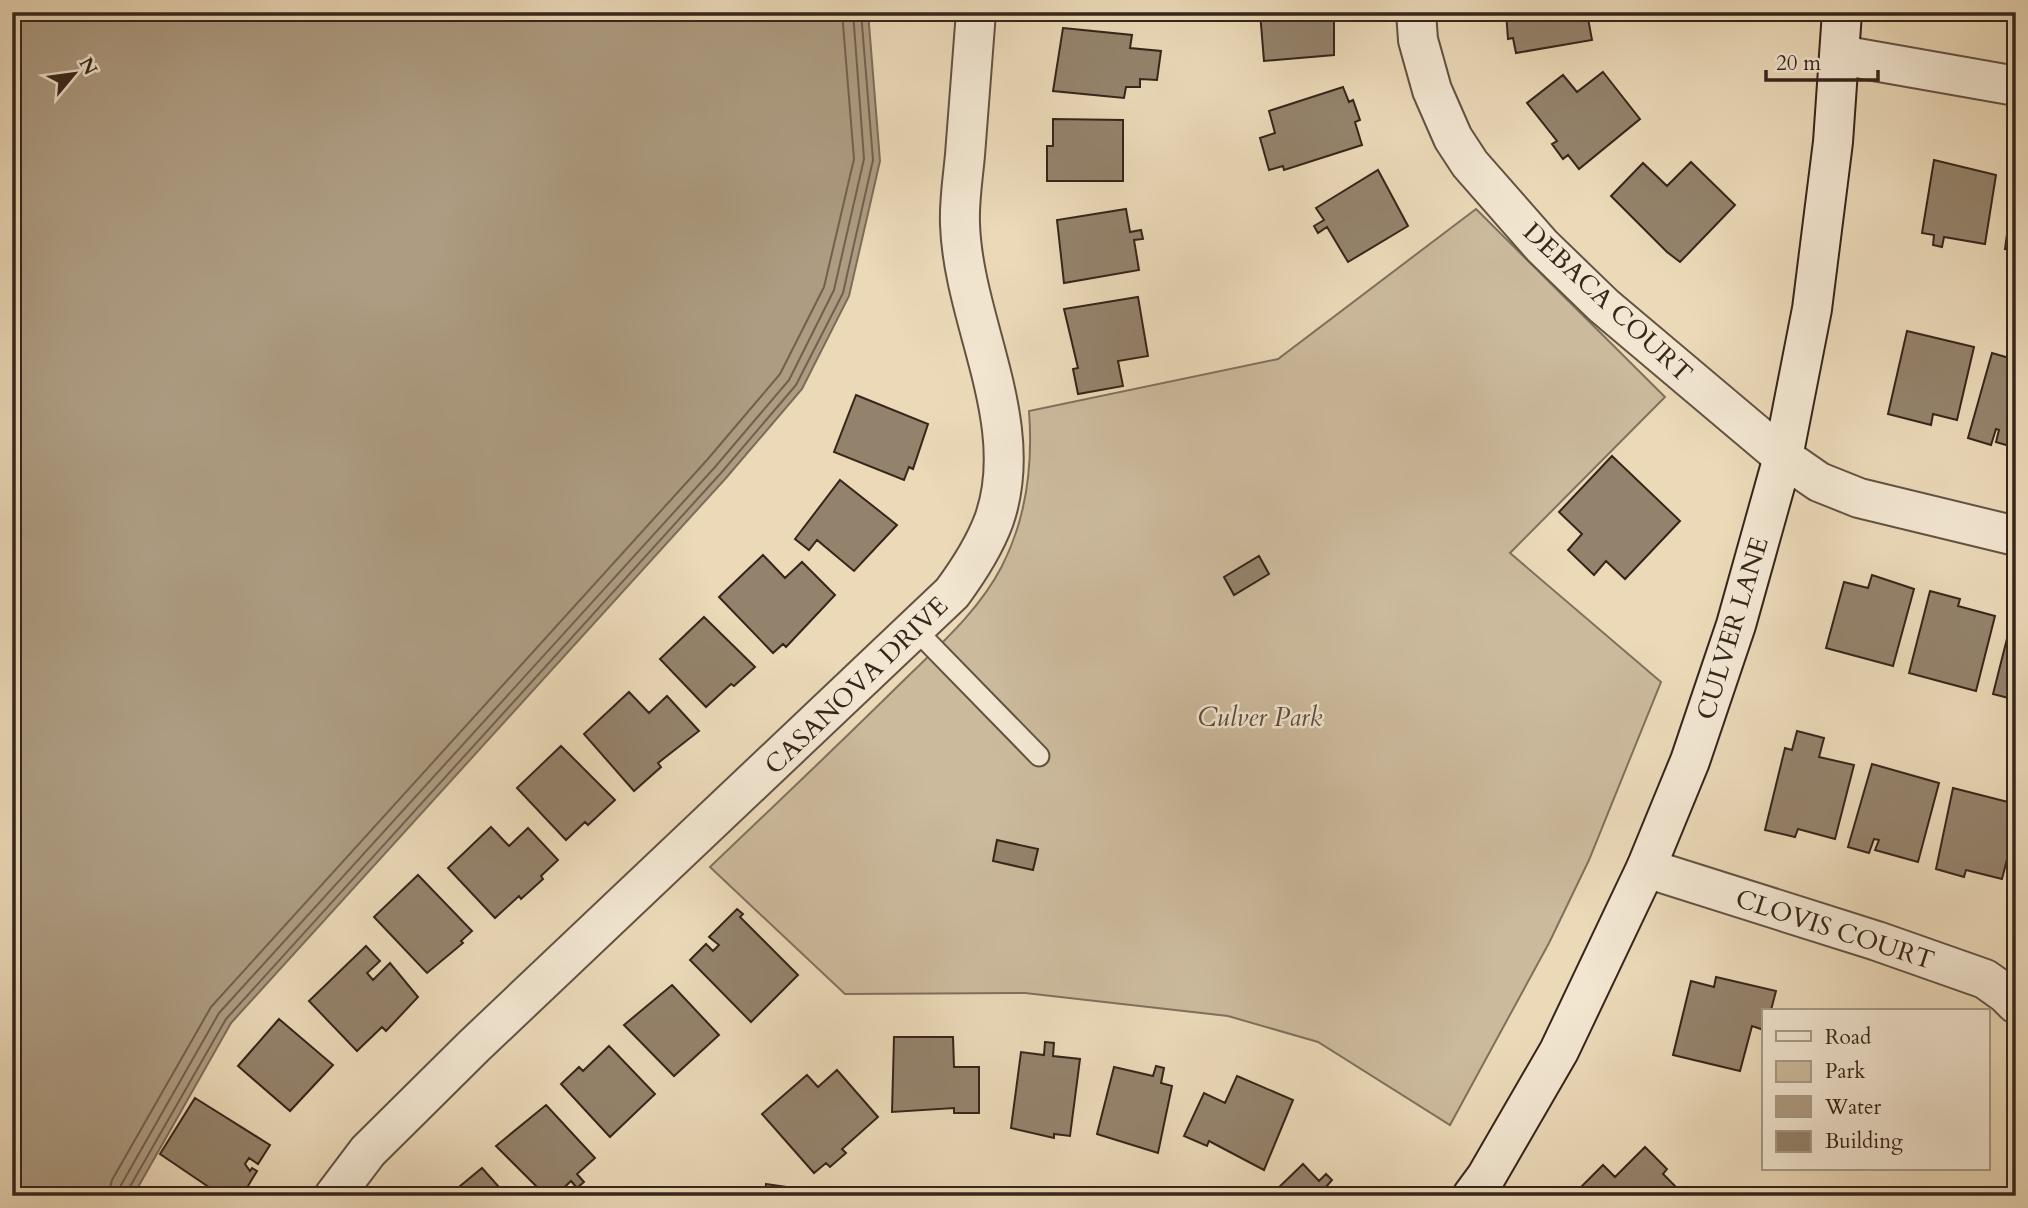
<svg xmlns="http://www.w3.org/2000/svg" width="2028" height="1208" font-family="Cardo,serif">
  <rect width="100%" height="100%" fill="#ebd9b8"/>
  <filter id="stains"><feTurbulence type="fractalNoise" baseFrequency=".00286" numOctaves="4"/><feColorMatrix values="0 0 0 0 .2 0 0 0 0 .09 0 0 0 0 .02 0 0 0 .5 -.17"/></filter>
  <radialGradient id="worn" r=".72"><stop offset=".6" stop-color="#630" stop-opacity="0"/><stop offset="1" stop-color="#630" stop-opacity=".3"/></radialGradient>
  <path fill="#ccba9d" stroke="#81705c" stroke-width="2" d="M1476 209 1665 397 1510 553 1661 682 1589 860 1549 943 1450 1125 1318 1042 1228 1016 1025 993 845 994 710 867C773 807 836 747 898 686 935 649 978 613 1002 566 1027 517 1033 464 1029 411L1278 359Z"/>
  <path fill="#ad9c82" stroke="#7d6c58" stroke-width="2" d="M12 12H868L880 161 849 296 802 389 726 478 231 1023 133 1196H12Z"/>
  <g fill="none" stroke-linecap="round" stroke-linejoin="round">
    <path stroke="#72604e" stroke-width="2" d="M108 1196 112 1180 211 1007 707 460 780 374 824 287 854 159 842 12
      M119 1196 121 1185 219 1013 715 467 789 380 834 290 864 159 853 12
      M127 1196 128 1190 226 1019 721 473 796 385 843 293 873 160 861 12"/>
  </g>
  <path fill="#94836c" stroke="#36251a" stroke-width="2" d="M1260 12H1334V55L1264 61Z
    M1506 12H1592L1587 13 1592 40 1516 53 1513 38 1508 39Z
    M1063 28 1132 35 1130 48 1161 51 1157 80 1140 79V87H1126L1124 98 1053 91Z
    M1603 72 1640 119 1579 169 1568 155 1563 159 1552 144 1557 141 1527 103 1563 75 1577 92Z
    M1343 87 1349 102 1353 100 1360 120 1355 122 1362 145 1284 170 1283 166 1269 170 1260 138 1275 133 1269 111Z
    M1053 119 1123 120V181H1047V146H1053Z
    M1934 160 1996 175 1985 244 1944 237 1942 247 1933 245 1934 235 1922 233Z
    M1691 162 1735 205 1680 262 1667 252 1611 196 1643 163 1667 186Z
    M1378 170 1408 226 1348 262 1327 227 1318 233 1314 226 1324 220 1316 208Z
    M2015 174H2016V250L2005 249Z
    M1126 209 1130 232 1141 230 1143 239 1134 240 1139 270 1064 283 1057 220Z
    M1138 297 1148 356 1118 361 1123 386 1078 394 1073 369 1078 368 1064 309Z
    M1907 331 1974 347 1957 420 1933 414 1931 425 1888 414Z
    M1992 353 2016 360V448L1996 442 1999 430 1996 429 1991 445 1968 438Z
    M856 395 928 424 913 469 909 467 904 480 834 452Z
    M1612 456 1680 521 1625 579 1606 561 1594 575 1568 550 1582 534 1559 512Z
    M840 480 897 525 854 571 817 540 809 550 795 539Z
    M763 555 785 578 802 562 835 595 786 647 783 644 773 653 719 597Z
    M1259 556 1269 574 1234 595 1224 577Z
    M1872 575 1914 589 1893 666 1826 648 1844 582 1868 588Z
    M1930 591 1960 599 1958 606 1995 616 1976 691 1909 673Z
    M2014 611H2016V700L1993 694Z
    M704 617 755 667 734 686 731 684 706 707 660 659Z
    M629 692 649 713 667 696 699 731 658 763 661 767 634 791 584 734Z
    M1797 731 1824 738 1819 757 1854 765 1835 839 1798 829 1795 837 1765 830 1785 748 1792 750Z
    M561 746 615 800 588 825 585 822 566 840 517 788Z
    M1872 764 1939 783 1918 862 1875 850 1879 840 1874 839 1869 853 1848 847Z
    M1953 788 2016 804V824L2002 879 1966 870 1964 877 1936 869Z
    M491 827 509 846 528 828 558 860 541 876 543 879 521 899 519 896 495 918 448 868Z
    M997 840 1038 849 1033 870 993 861Z
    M418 875 472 931 461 941 463 943 427 973 374 917Z
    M737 909 743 914 740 917 798 975 751 1022 690 960 706 944 713 951 719 945 709 937Z
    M366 946 380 961 367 973 373 980 390 963 418 997 386 1031 382 1027 357 1051 309 1001Z
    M1716 977 1776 991 1771 1010H1764V1030L1752 1026 1740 1071 1673 1055 1691 981 1714 987Z
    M672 985 719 1035 674 1076 624 1025Z
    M279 1019 333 1065 290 1111 238 1066Z
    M894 1037H953L954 1067H979V1113H954V1108L892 1112Z
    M1045 1042 1054 1043 1053 1056 1080 1059 1070 1136 1054 1134V1138L1011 1128 1021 1052 1044 1055Z
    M609 1046 655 1094 610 1137 561 1084 579 1067 583 1071Z
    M1156 1066 1164 1068 1161 1083 1172 1086 1158 1153 1097 1134 1114 1067 1153 1076Z
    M837 1070 878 1117 842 1149 846 1153 830 1167 826 1163 814 1173 762 1114 807 1075 818 1087Z
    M1237 1076 1293 1100 1264 1170 1209 1141 1207 1146 1184 1136 1204 1093 1225 1103Z
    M195 1098 270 1145 258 1164 249 1158 245 1164 250 1171 252 1168 257 1171 242 1196H222L160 1154Z
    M546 1105 595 1158 577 1174 584 1182 577 1188 571 1181 555 1196H546L496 1146Z
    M1645 1147 1667 1169 1663 1174 1683 1194 1681 1196H1581L1577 1191 1603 1165 1615 1177Z
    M1303 1164 1319 1181 1326 1174 1332 1180 1325 1188 1332 1196H1270Z
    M482 1168 507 1196H448Z
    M766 1184 808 1190 807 1196H765Z"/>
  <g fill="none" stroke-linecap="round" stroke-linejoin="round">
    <defs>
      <path id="lane" d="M915 629 1039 756"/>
      <path id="street" d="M1416 12 1418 40 1432 90 1453 138 1470 164 1542 246 1604 306 1783 457 1819 482 1859 498 2016 536
        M1840 55 2016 86
        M1646 868 1877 941 1985 979 2006 994 2016 1004
        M334 1196 368 1151 474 1046 952 593C969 570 984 547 994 520 1028 423 963 321 960 224 959 201 963 177 965 155 969 107 972 60 976 12"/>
      <path id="secondary" d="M1472 1196 1486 1177 1559 1051 1646 868 1690 761 1736 625 1783 457 1812 309 1833 142 1842 12"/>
    </defs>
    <use href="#lane" stroke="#635242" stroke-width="23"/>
    <use href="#street" stroke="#635242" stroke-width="42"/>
    <use href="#secondary" stroke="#36251a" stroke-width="42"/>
    <use href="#lane" stroke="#f2e6d1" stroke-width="19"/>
    <use href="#street" stroke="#f2e6d1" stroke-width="38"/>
    <use href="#secondary" stroke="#f2e6d1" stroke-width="38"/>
  </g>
  <g text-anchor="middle" stroke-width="5" stroke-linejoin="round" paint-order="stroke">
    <g font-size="26" fill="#36251a" stroke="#f2e6d1">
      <text transform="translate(1608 302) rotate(43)" y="9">DEBACA COURT</text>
      <text transform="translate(1732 628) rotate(-73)" y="9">CULVER LANE</text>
      <text transform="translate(856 685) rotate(-44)" y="9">CASANOVA DRIVE</text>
      <text transform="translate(1835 929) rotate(18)" y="9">CLOVIS COURT</text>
    </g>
    <g font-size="26" font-style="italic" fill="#5c4a3b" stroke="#f2e6d1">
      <text x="1260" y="726">Culver Park</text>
    </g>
  </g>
  <rect width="2028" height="1208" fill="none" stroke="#ebd9b8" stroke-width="42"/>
  <rect x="14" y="14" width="2000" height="1180" fill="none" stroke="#36251a" stroke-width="3.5"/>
  <rect x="21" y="21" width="1986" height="1166" fill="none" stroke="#36251a" stroke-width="2"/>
  <rect x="1762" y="1009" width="228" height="161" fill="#f2e6d1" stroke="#a79988" stroke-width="2"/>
  <rect x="1776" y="1031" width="35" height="10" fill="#f2e6d1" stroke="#a79988" stroke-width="2"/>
  <text x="1825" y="1044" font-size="21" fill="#36251a">Road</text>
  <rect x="1776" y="1061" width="35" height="21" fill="#ccba9d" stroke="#a79988" stroke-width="2"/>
  <text x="1825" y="1078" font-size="21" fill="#36251a">Park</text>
  <rect x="1776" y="1096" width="35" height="21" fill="#ad9c82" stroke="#a79988" stroke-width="2"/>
  <text x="1825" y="1114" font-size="21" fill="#36251a">Water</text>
  <rect x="1776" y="1131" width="35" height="21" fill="#94836c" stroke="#a79988" stroke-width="2"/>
  <text x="1825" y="1148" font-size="21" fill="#36251a">Building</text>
  <g transform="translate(74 74) rotate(61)" stroke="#f2e6d1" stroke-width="5" paint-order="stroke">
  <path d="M0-5L12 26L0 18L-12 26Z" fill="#36251a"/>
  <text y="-10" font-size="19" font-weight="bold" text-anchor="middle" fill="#36251a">N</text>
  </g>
  <path d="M1766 70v10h112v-10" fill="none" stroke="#36251a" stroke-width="3.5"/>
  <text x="1776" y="70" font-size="21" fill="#36251a" stroke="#f2e6d1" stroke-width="5" paint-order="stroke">20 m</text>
  <rect width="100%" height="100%" filter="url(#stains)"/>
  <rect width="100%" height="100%" fill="url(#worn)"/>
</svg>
